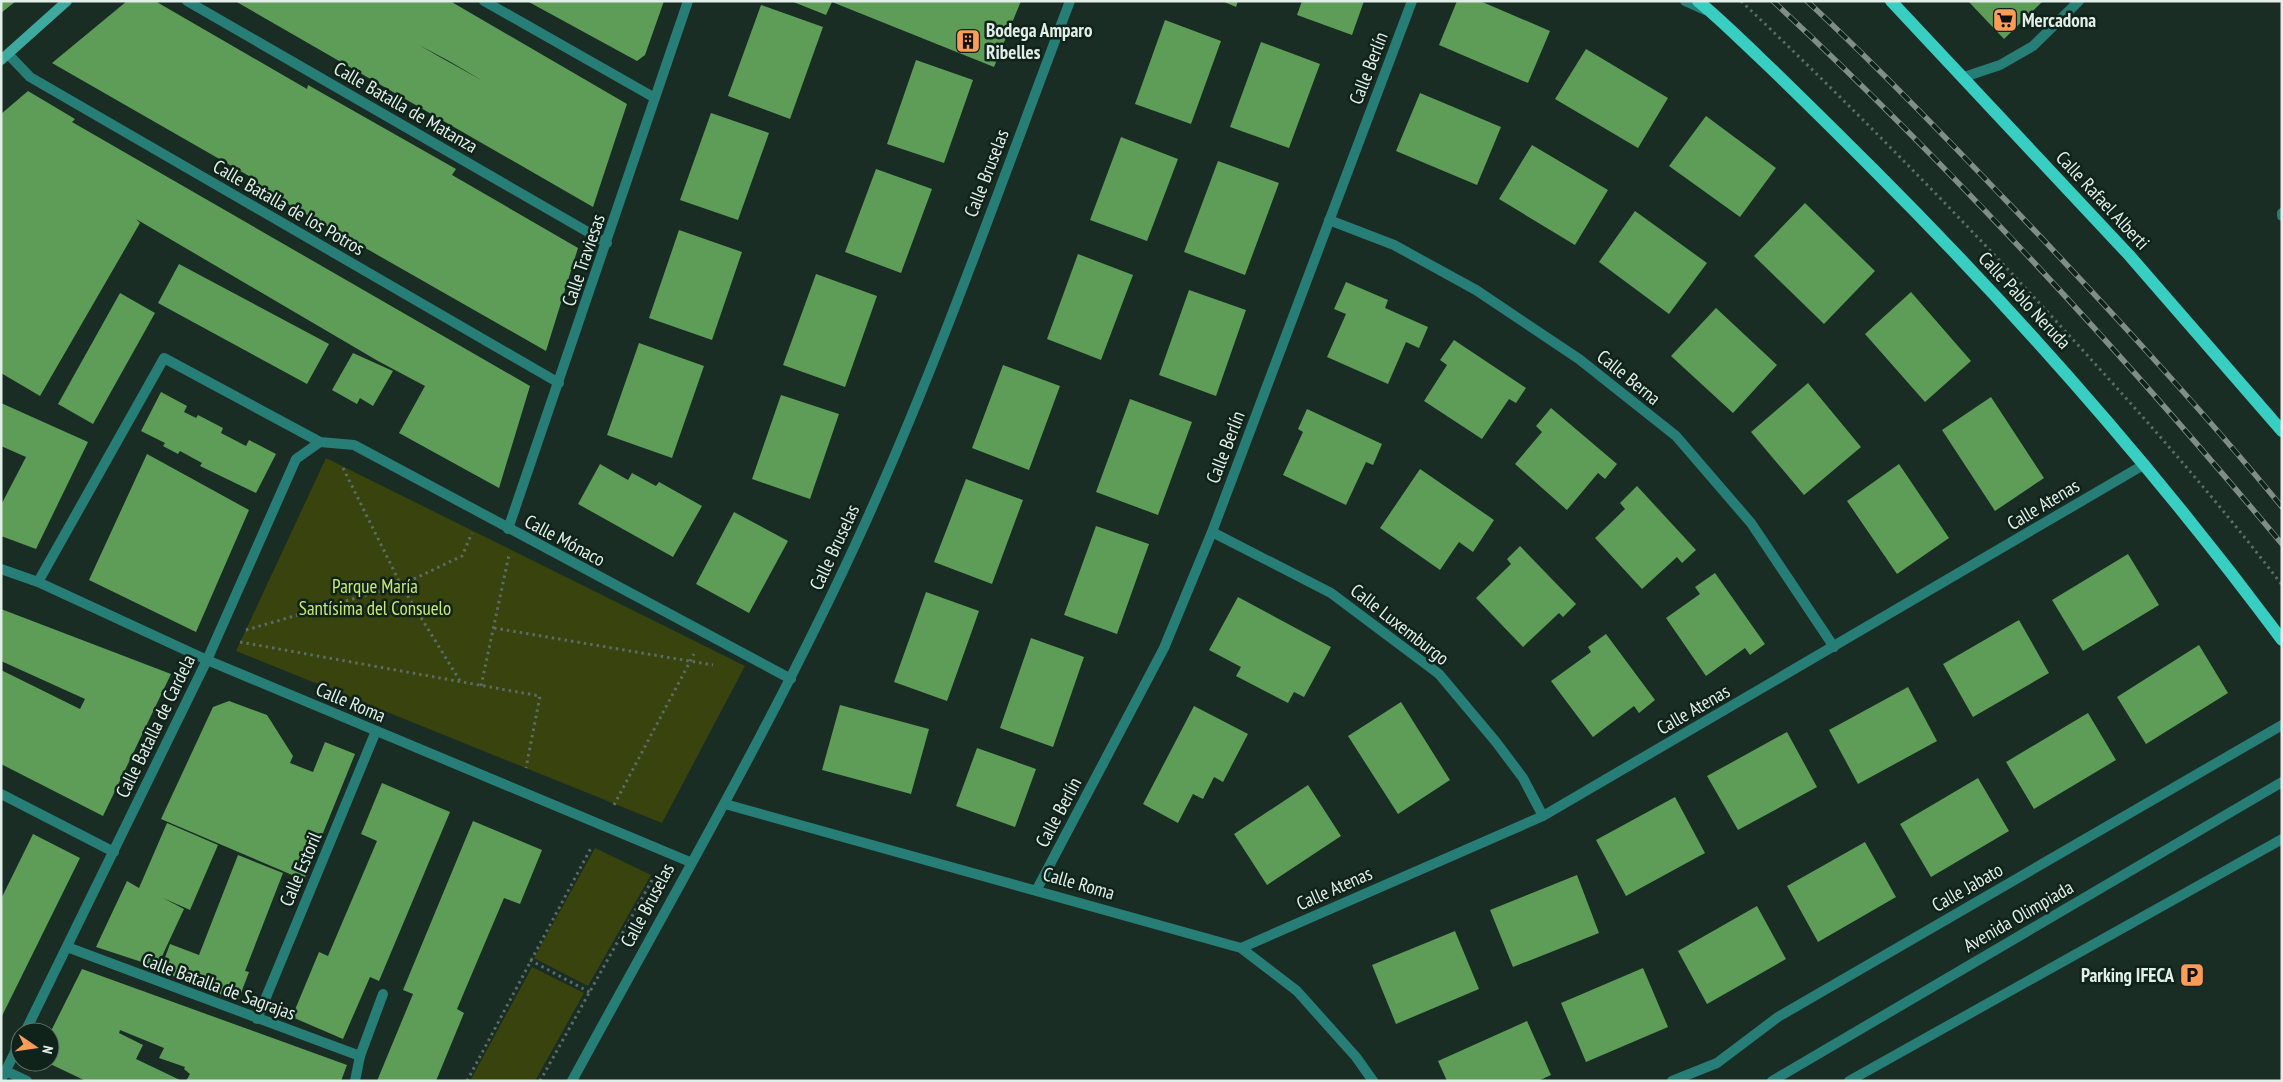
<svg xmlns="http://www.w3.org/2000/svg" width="2283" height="1082" font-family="'PT Sans Narrow',sans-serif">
  <rect width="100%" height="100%" fill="#192d24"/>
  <path fill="#38430d" d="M326 458 745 666 662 823 236 651Z
    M595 848 651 875 588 986 534 958Z
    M532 967 584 993 535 1081H470Z"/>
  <path fill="#5d9d57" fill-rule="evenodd" d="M1 1H16L1 13Z
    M127 1H155L307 89 308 85 456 169 452 175 578 248 546 351 253 184 256 180 52 63Z
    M235 1H450L627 104 593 207ZM419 45 449 61 483 81 438 56Z
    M527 1H664L645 55 637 61Z
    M791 1H1021L994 67 832 2 826 15Z
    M1222 1H1238L1236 7Z
    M1302 1H1364L1352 35 1297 15Z
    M1457 1H1480L1550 31 1528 83 1439 45Z
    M1968 1H2043L2004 39Z
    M761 5 823 27 790 119 728 96Z
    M1165 20 1221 41 1191 124 1135 104Z
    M1261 42 1320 64 1289 148 1230 127Z
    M1586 49 1668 98 1638 148 1555 99Z
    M916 60 973 80 944 163 887 144Z
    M28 91 75 119 72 122 530 386 499 488 399 433 425 386 378 361 136 219 140 223 40 396 1 373V114Z
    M1420 93 1501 127 1477 185 1396 151Z
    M711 113 769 133 738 220 680 200Z
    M1706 116 1776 168 1740 217 1669 166Z
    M1121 137 1178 159 1147 241 1090 220Z
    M1532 145 1608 190 1575 245 1499 199Z
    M1218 161 1279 183 1245 275 1184 252Z
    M876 169 932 189 901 273 845 252Z
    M1805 203 1875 271 1824 324 1754 256Z
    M1635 211 1707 263 1669 314 1599 262Z
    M679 230 742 252 712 340 649 318Z
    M1078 254 1133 275 1101 360 1047 339Z
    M179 264 329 344 307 384 158 303Z
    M816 274 877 296 845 387 783 365Z
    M1346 282 1388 300 1385 308 1428 327 1419 348 1406 342 1388 384 1327 357 1346 314 1334 309Z
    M1189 290 1246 310 1216 396 1159 375Z
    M1911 292 1971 361 1925 402 1865 334Z
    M120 293 155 313 93 424 58 404Z
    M1716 308 1777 365 1733 413 1671 356Z
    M1454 340 1526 388 1516 403 1509 399 1482 439 1424 401 1447 365 1440 360Z
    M639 343 704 366 672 458 607 435Z
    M353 353 393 371 373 406 360 398 357 404 332 390Z
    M1003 365 1060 386 1029 470 972 448Z
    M1808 383 1861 447 1804 495 1751 432Z
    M161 392 187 406 184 412 196 418 198 415 223 428 221 433 246 446 249 440 276 454 256 493 200 466 202 463 180 451 178 454 163 446 165 443 141 431Z
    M781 395 839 414 810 499 752 479Z
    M1991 397 2044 478 1995 511 1942 430Z
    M1130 399 1192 422 1158 515 1096 492Z
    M1 403 88 442 36 549 1 536V505L26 457 1 446Z
    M1551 408 1617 464 1605 479 1598 473 1567 510 1515 464 1542 432 1536 426Z
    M1307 409 1382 444 1373 465 1366 462 1346 505 1283 475 1303 432 1298 429Z
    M147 454 249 510 196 632 89 580Z
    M600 464 628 480 632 473 656 486 659 482 702 506 673 557 578 504Z
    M1899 464 1949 538 1897 574 1847 501Z
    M1420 469 1494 520 1473 552 1459 542 1440 570 1380 528Z
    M966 479 1023 500 992 584 934 562Z
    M1637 486 1696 550 1682 563 1677 557 1642 589 1595 538 1625 509 1620 503Z
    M734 512 788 541 749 613 696 584Z
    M1096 526 1149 544 1117 634 1064 615Z
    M1520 546 1576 604 1563 617 1559 613 1523 647 1476 598 1511 564 1507 559Z
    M2128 554 2159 605 2083 651 2052 600Z
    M1715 573 1765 644 1750 655 1745 648 1706 676 1666 618 1700 594 1695 587Z
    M926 592 979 611 947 701 894 682Z
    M1238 597 1331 647 1304 697 1294 692 1288 703 1236 676 1241 667 1209 650Z
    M1 609 171 674 103 816 1 764V670L80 709 85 699 1 661Z
    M2019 620 2049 673 1973 717 1943 664Z
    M1606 634 1655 700 1639 713 1634 706 1593 737 1551 681 1591 652 1588 647Z
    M1031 638 1084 657 1053 747 1000 728Z
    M2199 645 2228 693 2146 744 2117 697Z
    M1908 687 1937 741 1858 784 1829 730Z
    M229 701 267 715 293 756 290 763 313 772 325 742 355 754 304 880 161 819 213 707Z
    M1401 702 1450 780 1398 814 1348 736Z
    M840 705 929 729 911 794 822 770Z
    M1194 706 1248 734 1223 782 1214 777 1203 799 1193 794 1178 823 1143 804Z
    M2088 713 2116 760 2034 809 2006 762Z
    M1787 732 1817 787 1738 830 1707 776Z
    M977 748 1036 769 1015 827 956 806Z
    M1978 778 2009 831 1931 877 1900 824Z
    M382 783 450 812 379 981 370 977 343 1039 292 1017 319 952 328 956 377 841 361 834Z
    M1308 785 1341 836 1267 885 1234 834Z
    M1675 797 1705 853 1626 896 1596 840Z
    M473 821 542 850 520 904 504 898 457 1009 464 1013 436 1081H377L413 994 403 990Z
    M167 823 218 845 190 910 163 898 184 909 157 967 96 947 127 881 139 888Z
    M33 834 80 858 1 1018V899Z
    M1865 842 1896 897 1818 942 1787 886Z
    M238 855 283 873 245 971 249 972 238 1001 160 971 170 944 199 955Z
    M1577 875 1599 933 1513 967 1490 910Z
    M1757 906 1786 959 1707 1004 1678 951Z
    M1455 931 1479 989 1396 1024 1372 965Z
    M1643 968 1668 1027 1586 1062 1561 1003Z
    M82 969 347 1065 341 1081H186L190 1074 184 1069 185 1067 159 1058 164 1048 120 1030 119 1033 143 1045 136 1059 182 1081H86L46 1062H50V1033Z
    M1527 1021 1551 1075 1538 1081H1447L1438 1061Z"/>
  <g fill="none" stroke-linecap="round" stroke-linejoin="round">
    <path stroke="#5a6c64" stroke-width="3" stroke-dasharray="2.5 4" stroke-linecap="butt" d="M1741 1C1841 96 1937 193 2031 294 2118 388 2204 483 2282 585
      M343 468 401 585 460 681
      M494 628 713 665
      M246 630 401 585 462 556 472 533
      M240 642 540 696 526 768
      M481 686 509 555
      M614 805 694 654
      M530 960 591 993
      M467 1081 592 846
      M540 1081 656 873"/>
    <path stroke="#277e76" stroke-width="10" d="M67 947 360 1056
      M257 1019 376 731"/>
    <path stroke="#277e76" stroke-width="10" d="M187 1 607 243
      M484 1 655 98
      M1685 1 1705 10
      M8 54 30 77 559 383
      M1964 77 2000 65 2033 46 2079 1
      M2282 213V216
      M1329 220 1394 245 1476 290 1579 359 1676 436 1751 523 1834 647
      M508 529 688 1
      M1212 532 1331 593 1439 674 1496 742 1523 778 1543 816
      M1 569 38 582 207 660 690 862
      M38 582 164 358 320 442 354 445 791 679
      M1 794 114 852
      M725 804 1241 948 1297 991 1356 1057 1373 1081
      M1037 889 1164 648 1212 532 1412 1
      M1241 948 1543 816 2145 464
      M25 1032 207 660 296 459 320 442
      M6 1071 27 1081
      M1 1080 20 1042
      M355 1081 360 1056 383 994
      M572 1081C673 895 780 712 867 519 943 350 1004 175 1070 1
      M1672 1081 1717 1063 1778 1017 2282 725
      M1772 1081 2282 782
      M1849 1081 2282 839"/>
    <path stroke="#3eaa9f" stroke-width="10" d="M1 60 67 1"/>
    <path stroke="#38cec1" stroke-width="12" d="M1698 1C1719 18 1739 38 1759 57 1798 94 1836 132 1874 170 2021 317 2158 473 2282 640
      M1891 1 2129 255 2282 431"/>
    <defs>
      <path id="rail" d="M1773 1C1955 170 2123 354 2282 544
        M1807 1C1880 69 1949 141 2017 212 2108 308 2198 405 2282 507"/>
    </defs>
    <use href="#rail" stroke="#7f8e87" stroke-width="5.5"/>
    <use href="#rail" stroke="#0f231b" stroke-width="4" stroke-dasharray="11" stroke-linecap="butt"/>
  </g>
  <defs>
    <symbol id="supermarket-square" viewBox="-11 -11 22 22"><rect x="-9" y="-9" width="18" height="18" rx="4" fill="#fd9c56" stroke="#0f231b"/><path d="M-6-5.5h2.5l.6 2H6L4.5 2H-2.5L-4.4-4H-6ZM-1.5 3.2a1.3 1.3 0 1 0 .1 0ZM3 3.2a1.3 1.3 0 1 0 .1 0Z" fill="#111"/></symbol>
    <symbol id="building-square" viewBox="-11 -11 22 22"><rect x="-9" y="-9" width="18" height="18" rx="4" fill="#fd9c56" stroke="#0f231b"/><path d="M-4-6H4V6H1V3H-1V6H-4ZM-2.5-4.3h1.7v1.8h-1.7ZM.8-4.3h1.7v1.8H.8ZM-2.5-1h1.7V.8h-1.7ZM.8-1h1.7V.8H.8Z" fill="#111"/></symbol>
    <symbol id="parking-square" viewBox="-11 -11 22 22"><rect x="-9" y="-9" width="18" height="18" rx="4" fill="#fd9c56" stroke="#0f231b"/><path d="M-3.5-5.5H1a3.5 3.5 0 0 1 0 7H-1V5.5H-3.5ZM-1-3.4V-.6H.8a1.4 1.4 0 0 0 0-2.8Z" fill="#111"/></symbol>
  </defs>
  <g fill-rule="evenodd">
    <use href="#supermarket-square" x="1991" y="6" width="28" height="28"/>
    <use href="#building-square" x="954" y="27" width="28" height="28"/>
    <use href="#parking-square" x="2178" y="961" width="28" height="28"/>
  </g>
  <g text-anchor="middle" stroke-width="5" stroke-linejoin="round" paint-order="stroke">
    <g font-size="19" font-weight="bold" fill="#e2eee8" stroke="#0f231b" text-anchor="start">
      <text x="2022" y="27">Mercadona</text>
      <text x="986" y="37">Bodega Amparo<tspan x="986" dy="22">Ribelles</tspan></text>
      <text x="2174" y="982" text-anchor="end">Parking IFECA</text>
    </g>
    <g font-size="19" fill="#e2eee8" stroke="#0f231b">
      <text transform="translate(1368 68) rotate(-69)" y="7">Calle Berlín</text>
      <text transform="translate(406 107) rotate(30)" y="7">Calle Batalla de Matanza</text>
      <text transform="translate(986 173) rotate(-69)" y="7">Calle Bruselas</text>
      <text transform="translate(2103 200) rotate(47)" y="7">Calle Rafael Alberti</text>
      <text transform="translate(289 207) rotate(30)" y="7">Calle Batalla de los Potros</text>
      <text transform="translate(583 260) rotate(-71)" y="7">Calle Traviesas</text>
      <text transform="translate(2025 300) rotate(47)" y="7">Calle Pablo Neruda</text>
      <text transform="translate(1629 377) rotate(39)" y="7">Calle Berna</text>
      <text transform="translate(1225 447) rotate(-69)" y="7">Calle Berlín</text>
      <text transform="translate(2043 504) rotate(-31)" y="7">Calle Atenas</text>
      <text transform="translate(565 540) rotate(28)" y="7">Calle Mónaco</text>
      <text transform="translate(834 547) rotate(-65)" y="7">Calle Bruselas</text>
      <text transform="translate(1400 624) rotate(38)" y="7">Calle Luxemburgo</text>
      <text transform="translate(351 702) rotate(23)" y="7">Calle Roma</text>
      <text transform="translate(1693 709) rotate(-30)" y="7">Calle Atenas</text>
      <text transform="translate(155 726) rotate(-64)" y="7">Calle Batalla de Cardela</text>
      <text transform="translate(1058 812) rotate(-62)" y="7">Calle Berlín</text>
      <text transform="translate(300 869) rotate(-67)" y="7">Calle Estoril</text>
      <text transform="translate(1079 883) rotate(16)" y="7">Calle Roma</text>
      <text transform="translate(1967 887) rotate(-30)" y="7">Calle Jabato</text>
      <text transform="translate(1334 888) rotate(-24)" y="7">Calle Atenas</text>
      <text transform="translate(647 905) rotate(-62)" y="7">Calle Bruselas</text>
      <text transform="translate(2018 916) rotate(-30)" y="7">Avenida Olimpiada</text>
      <text transform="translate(219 986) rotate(20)" y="7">Calle Batalla de Sagrajas</text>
    </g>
    <g font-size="19" fill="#cde86f" stroke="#0f231b">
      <text x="375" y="593">Parque María<tspan x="375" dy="22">Santísima del Consuelo</tspan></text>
    </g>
  </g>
  <rect width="2283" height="1082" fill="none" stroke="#e2eee8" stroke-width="5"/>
  <g transform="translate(35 1047) rotate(103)"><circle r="24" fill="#0f231b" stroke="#63746d"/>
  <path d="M0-4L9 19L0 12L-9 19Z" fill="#fd9c56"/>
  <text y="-8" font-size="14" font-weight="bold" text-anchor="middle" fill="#e2eee8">N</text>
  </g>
</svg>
